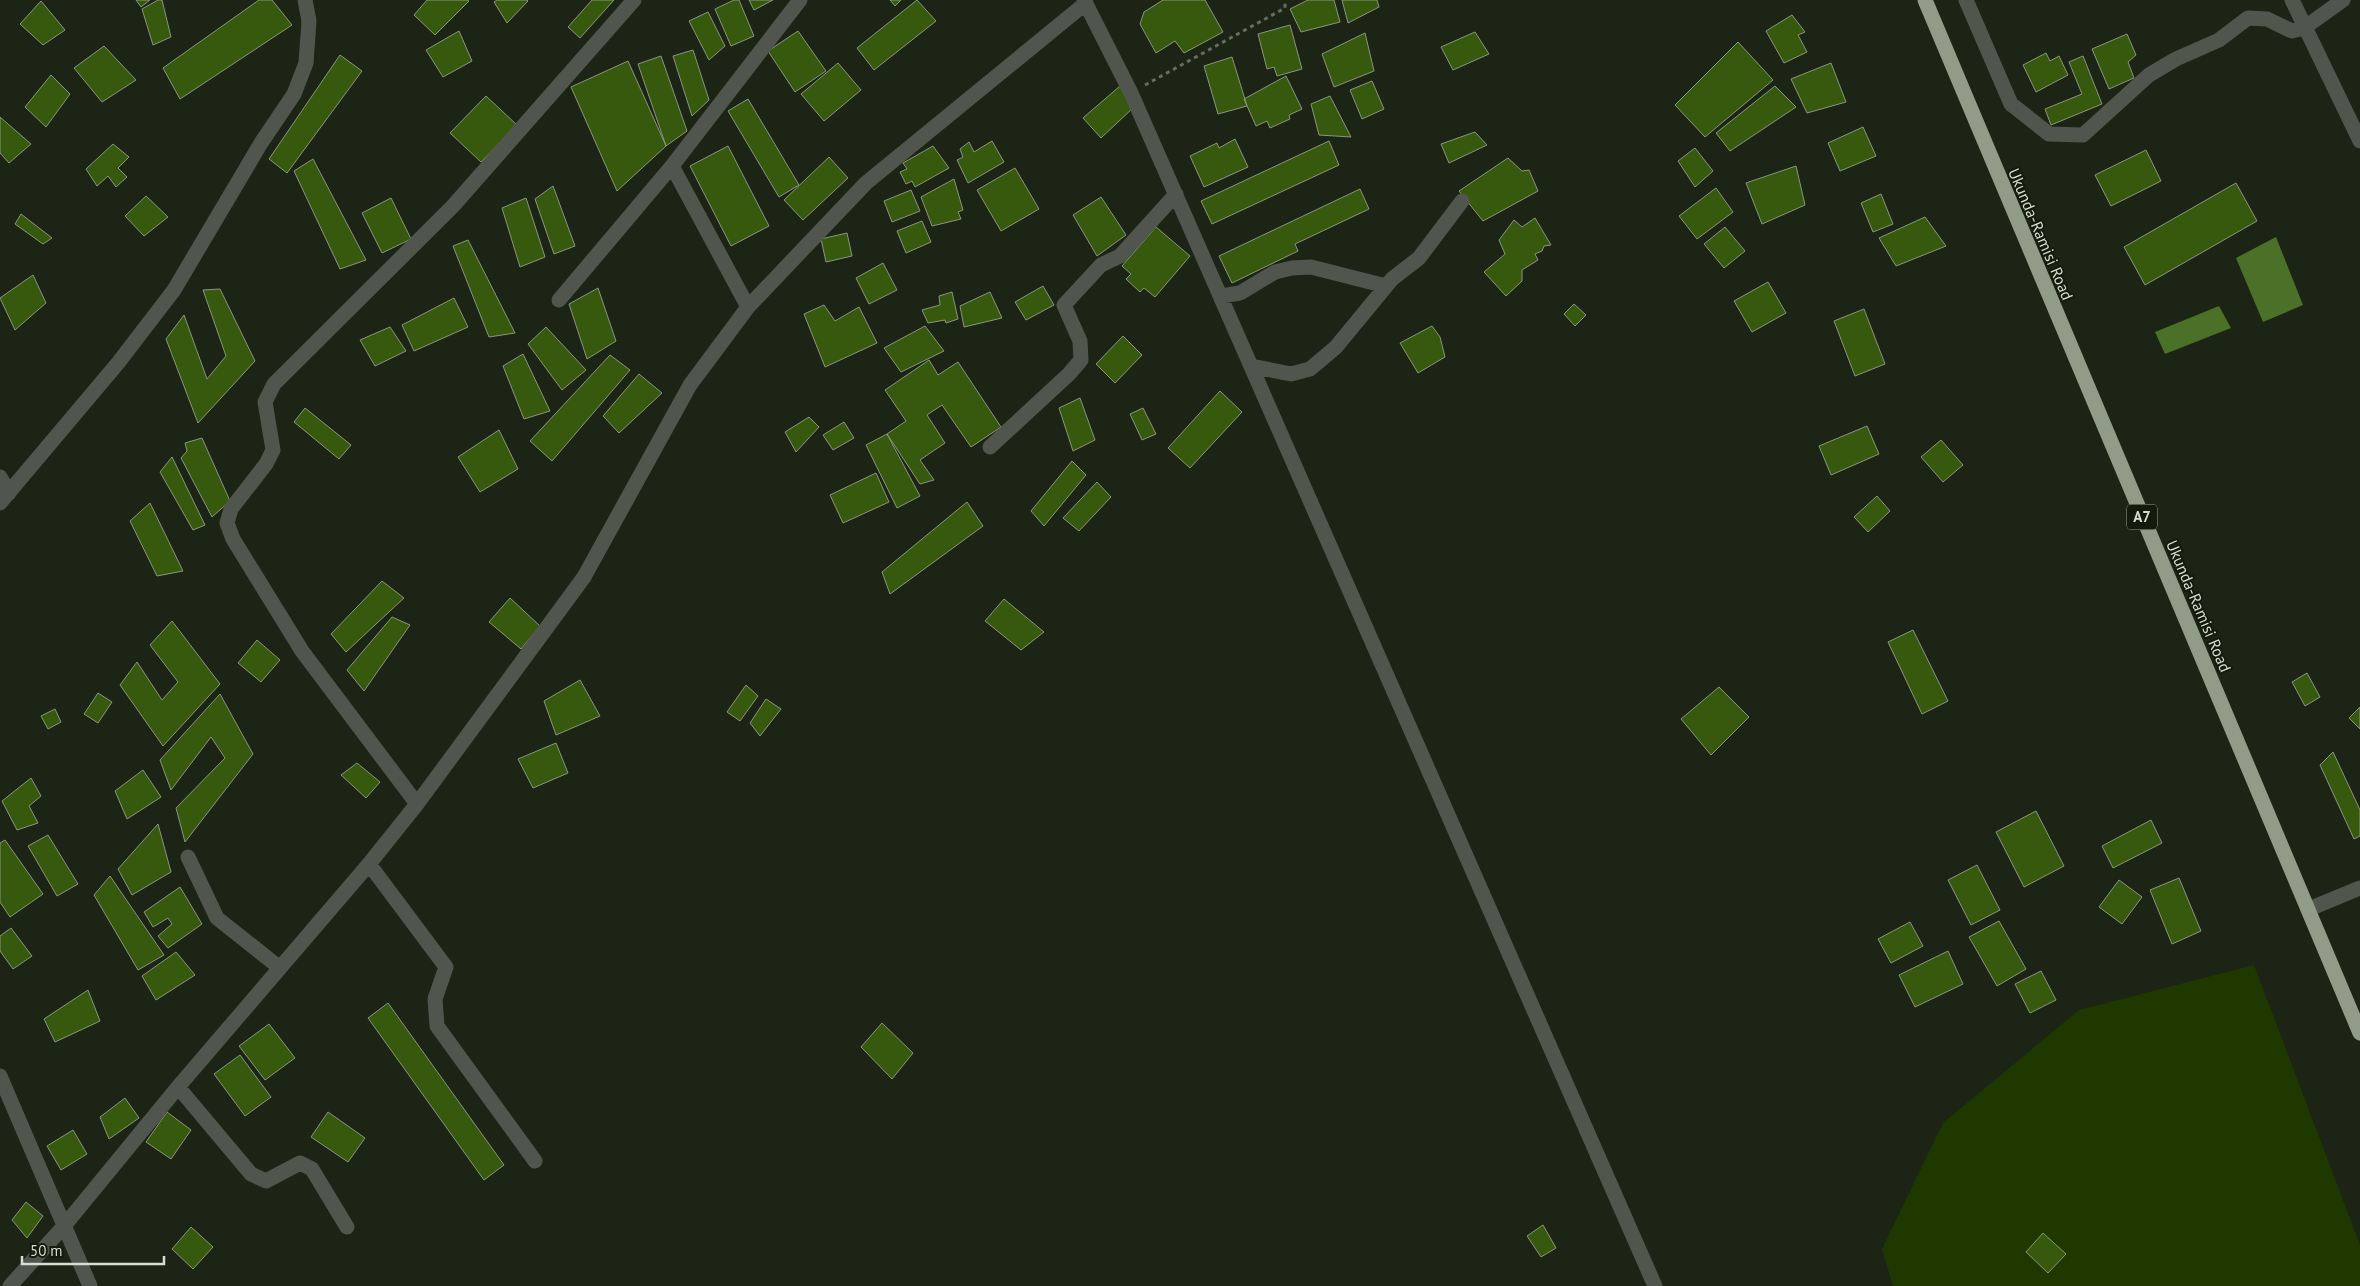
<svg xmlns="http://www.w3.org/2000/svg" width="2360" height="1286" font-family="'PT Sans',sans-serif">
  <rect width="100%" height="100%" fill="#1c2515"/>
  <path fill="#1e3800" d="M2254 965 2360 1245V1286H1893L1882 1249 1943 1123 2079 1010Z"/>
  <path fill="#4b7028" d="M2276 237 2303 305 2263 322 2236 258Z
    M2219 306 2231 328 2165 354 2155 332Z"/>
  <path fill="#36590d" stroke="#8a9582" d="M136 0H150L141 7Z
    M158 0H162L171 37 153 45 142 9Z
    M259 0H272L292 25 180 99 163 68Z
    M427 0H467L469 1 435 35 414 15Z
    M497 0H527L528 1 507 23 494 2Z
    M592 0H614L580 38 568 27Z
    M734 0H739L754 36 731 46 715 9Z
    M749 0H773L754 10Z
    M890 0H901L895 6Z
    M917 0 936 21 874 70 857 48Z
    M1163 0H1205L1223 32 1184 53 1175 41 1156 53 1140 24 1144 12Z
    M1308 0H1334L1340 22 1301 32 1290 9Z
    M1342 0H1377L1379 7 1348 23Z
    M41 1 65 30 43 45 20 24Z
    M708 12 725 46 709 60 689 21Z
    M1792 15 1805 32 1798 35 1807 52 1784 63 1766 31Z
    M1290 25 1302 69 1277 76 1274 67 1267 69 1258 34Z
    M459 31 472 61 443 77 426 50Z
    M798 31 826 71 795 92 768 51Z
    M1475 32 1489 54 1453 70 1441 47Z
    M1365 33 1374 71 1334 87 1322 54Z
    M2127 34 2136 55 2128 62 2134 78 2109 89 2092 49Z
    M1738 42 1773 80 1705 137 1675 105Z
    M104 46 136 80 102 102 74 68Z
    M693 50 709 100 692 116 673 56Z
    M2046 53 2050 61 2059 56 2068 75 2036 92 2023 65Z
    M340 55 362 71 287 173 269 159Z
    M661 56 687 131 666 146 638 64Z
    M2083 56 2102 104 2051 125 2045 109 2082 94 2069 62Z
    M1232 57 1247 106 1218 114 1204 66Z
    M628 61 666 146 617 191 571 87Z
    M838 63 861 90 824 121 801 94Z
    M1831 63 1846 102 1807 113 1791 79Z
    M51 75 70 94 46 127 25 107Z
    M1286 76 1302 109 1289 115 1290 119 1270 128 1267 121 1256 126 1244 99Z
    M1372 81 1384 109 1362 119 1350 90Z
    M1120 86 1134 107 1101 138 1083 118Z
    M1775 86 1796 107 1730 151 1716 133Z
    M486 96 517 125 481 162 450 133Z
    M1330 96 1351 137 1319 135 1311 104Z
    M748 99 799 185 779 197 728 111Z
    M0 117 31 144 9 163 0 153Z
    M1863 127 1876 156 1840 171 1828 143Z
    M1475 132 1487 145 1449 163 1441 144Z
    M1235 139 1248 167 1204 187 1190 156 1217 143 1219 148Z
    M992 141 1004 162 968 183 957 160 963 157 960 149 969 142 974 152Z
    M1329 141 1339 165 1212 224 1201 201Z
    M113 144 129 157 118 168 127 177 116 187 108 176 97 186 86 169Z
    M728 146 769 226 731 246 690 166Z
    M933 146 949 168 915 187 912 181 906 184 900 172 907 169 903 163Z
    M1695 148 1713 171 1695 187 1678 161Z
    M2146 150 2161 181 2111 206 2095 175Z
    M829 157 848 178 803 220 784 200Z
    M1508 158 1522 171 1529 170 1538 191 1483 221 1459 191Z
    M313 159 366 260 340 269 294 171Z
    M1796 166 1805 205 1762 224 1746 183Z
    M1015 168 1039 209 1001 231 977 190Z
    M954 179 963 210 958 212 961 219 932 226 921 197Z
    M2236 183 2257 221 2145 285 2124 247Z
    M553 186 575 246 554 254 535 199Z
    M1716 188 1733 212 1697 239 1679 216Z
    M1360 189 1369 209 1295 244 1298 251 1232 283 1219 256Z
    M911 190 920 211 892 222 884 201Z
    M1881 194 1893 224 1873 232 1861 203Z
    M146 196 168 217 144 236 125 216Z
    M1101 197 1126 235 1097 256 1073 215Z
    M391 198 411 239 382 253 362 213Z
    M526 198 545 257 520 267 502 208Z
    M21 214 52 238 43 244 15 224Z
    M1925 217 1946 246 1896 266 1879 238Z
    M1535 218 1551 245 1544 246 1542 251 1535 254 1538 260 1522 270V281L1506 296 1484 272 1505 254 1499 240 1514 220 1522 227Z
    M922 221 931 242 906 253 897 231Z
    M1156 227 1190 256 1155 297 1144 288 1140 292 1126 279 1131 274 1122 266Z
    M1725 227 1745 251 1724 268 1704 244Z
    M847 233 852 256 826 262 821 239Z
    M468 240 515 333 489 337 453 246Z
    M883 263 897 290 869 304 856 278Z
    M33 275 46 303 15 330 0 298Z
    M1768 282 1786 313 1752 332 1734 301Z
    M1043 286 1054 305 1026 320 1015 302Z
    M598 288 616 341 587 359 569 304Z
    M220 289 255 361 198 423 166 339 184 315 207 379 226 356 203 290Z
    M952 292 958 319 946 323 945 320 928 323 922 310 940 305 939 296Z
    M990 292 1002 318 964 327 960 306Z
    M454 298 468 327 414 351 402 325Z
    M1574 304 1586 315 1575 326 1564 314Z
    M824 305 835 321 859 307 877 343 825 367 804 314Z
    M1864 309 1885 364 1855 376 1834 321Z
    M925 326 944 351 901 372 884 348Z
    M1432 326 1440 337 1445 357 1418 373 1400 343Z
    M390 327 406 351 375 366 360 340Z
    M546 327 586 370 562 390 528 344Z
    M1123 336 1142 355 1115 383 1096 364Z
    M523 354 550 411 524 419 503 366Z
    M610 355 630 370 552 461 530 441Z
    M929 360 938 375 958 362 1001 427 971 447 942 405 927 415 945 443 920 460 934 480 920 484 887 434 906 421 885 390Z
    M639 374 662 393 619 433 603 416Z
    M1220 391 1242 412 1190 468 1168 448Z
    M1080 398 1095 440 1073 451 1059 408Z
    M305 408 351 445 339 459 294 422Z
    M1143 408 1156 434 1142 440 1130 414Z
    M809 417 819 427 796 452 785 432Z
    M844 422 854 438 833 450 823 435Z
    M1867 426 1879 454 1831 475 1819 446Z
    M499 430 518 469 480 492 458 457Z
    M887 434 920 496 897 508 866 445Z
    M202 438 230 501 212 517 181 458 187 451 185 443Z
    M1941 440 1963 465 1943 482 1921 457Z
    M172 457 205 525 193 530 160 472Z
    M1072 461 1086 475 1044 526 1031 511Z
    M876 473 889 502 843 523 830 495Z
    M1097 482 1111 497 1079 531 1063 518Z
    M1877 496 1890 511 1868 532 1854 517Z
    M967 502 983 526 890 594 882 572Z
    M150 503 183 571 157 576 130 521Z
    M382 581 404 598 346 652 331 634Z
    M510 598 540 626 521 649 489 622Z
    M1004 599 1044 632 1021 650 985 621Z
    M392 617 410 625 364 691 347 670Z
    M172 621 220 684 163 746 120 685 137 662 162 700 178 682 150 645Z
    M1913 630 1948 701 1922 714 1888 642Z
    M257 640 280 660 261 682 238 663Z
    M2307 673 2320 697 2305 706 2292 682Z
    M580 680 600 716 556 735 544 701Z
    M746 685 758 696 740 721 727 712Z
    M1719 687 1749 717 1711 755 1681 719Z
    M98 693 112 702 98 723 84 714Z
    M220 694 253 754 185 842 176 808 225 758 211 737 171 790 160 760Z
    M766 699 781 709 760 736 750 723Z
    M2360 707V729L2349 718Z
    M55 709 61 722 48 729 41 716Z
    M556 743 568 773 533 788 518 759Z
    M2333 752 2360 810V836L2354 839 2320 765Z
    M357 763 380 782 366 798 341 775Z
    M143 770 161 797 127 819 115 791Z
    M31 778 41 796 29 806 38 823 17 830 2 801Z
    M2036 811 2064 866 2024 887 1996 832Z
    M2151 820 2162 843 2113 868 2102 846Z
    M158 824 171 872 132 895 118 869Z
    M48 835 78 884 57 896 28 846Z
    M5 840 43 894 10 917 0 902V843Z
    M1977 865 2000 910 1971 925 1948 880Z
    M110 876 164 955 138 970 94 895Z
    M2179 878 2201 931 2172 944 2150 890Z
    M2119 880 2142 897 2122 924 2099 907Z
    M180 887 202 924 168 948 158 936 172 924 168 918 153 927 144 912Z
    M1999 921 2026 969 1997 986 1969 937Z
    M1910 922 1923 946 1891 963 1878 939Z
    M11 928 32 956 13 969 0 951V936Z
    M1948 951 1963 984 1915 1007 1899 975Z
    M176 952 195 975 156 1000 142 976Z
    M2041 971 2056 1000 2030 1013 2015 984Z
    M88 990 100 1021 55 1042 44 1019Z
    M388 1003 504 1165 484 1180 368 1018Z
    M882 1023 913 1053 892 1079 861 1047Z
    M269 1024 295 1058 265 1080 239 1046Z
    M240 1055 271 1097 245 1116 214 1074Z
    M125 1098 139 1118 109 1139 100 1117Z
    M167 1112 191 1130 171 1159 146 1142Z
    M328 1112 365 1138 348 1162 311 1137Z
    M73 1130 87 1154 61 1170 47 1146Z
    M26 1202 43 1216 27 1238 12 1220Z
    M1543 1225 1556 1248 1541 1257 1527 1236Z
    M191 1227 213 1247 193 1269 172 1249Z
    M2043 1233 2066 1254 2048 1273 2026 1252Z"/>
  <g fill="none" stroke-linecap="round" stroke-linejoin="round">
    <path stroke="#656d60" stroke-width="3" stroke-dasharray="4 4" stroke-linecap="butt" d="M1145 85 1285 8V0"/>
    <path stroke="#50554d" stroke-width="15" d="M1084 0 1131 93 1655 1286
      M1966 0 2011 104 2049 134 2083 135 2149 75 2176 59 2219 40 2248 18 2267 19 2292 31 2304 28 2343 0
      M2292 0 2360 141
      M672 166 748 307
      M1221 296 1240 293 1275 272 1292 268 1311 267 1386 286
      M559 300 672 166 800 0
      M1251 366 1291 374 1310 369 1336 347 1392 279 1419 258 1462 201
      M990 447 1069 374 1081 360 1080 341 1064 305 1101 265 1120 256 1176 194
      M0 477 9 493
      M0 503 118 363 174 290 261 143 294 94 306 63 309 21 305 0
      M417 804 302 651 233 539 227 523 231 509 266 464 273 450 265 402 274 384 453 206 634 0
      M188 857 217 918 280 968
      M369 864 446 967 435 999 437 1026 535 1161
      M2309 909 2360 888
      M0 1076 90 1286
      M178 1087 251 1174 266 1181 300 1163 312 1169 347 1227
      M10 1286 64 1226 178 1087 369 864 417 804 584 577 690 385 748 307 866 183 1086 3"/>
    <path stroke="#909b88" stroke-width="15" d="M1925 0 2360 1033"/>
  </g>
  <g text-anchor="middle" stroke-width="4" stroke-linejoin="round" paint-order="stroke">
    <rect fill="#131b0c" stroke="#9ca397" stroke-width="1" x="2127" y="504.5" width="30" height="25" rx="4"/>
    <g font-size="15" font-weight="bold" fill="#d7ddd3">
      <text x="2142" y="522">A7</text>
    </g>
    <g font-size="16" fill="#d7ddd3" stroke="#131b0c">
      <text transform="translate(2041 234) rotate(67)" y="6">Ukunda-Ramisi Road</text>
      <text transform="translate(2199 606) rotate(67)" y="6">Ukunda-Ramisi Road</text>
    </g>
  </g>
  <path d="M22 1256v8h142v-8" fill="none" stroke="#d7ddd3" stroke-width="2.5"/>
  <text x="30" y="1256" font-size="15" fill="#d7ddd3" stroke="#131b0c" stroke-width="4" paint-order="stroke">50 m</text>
</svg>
